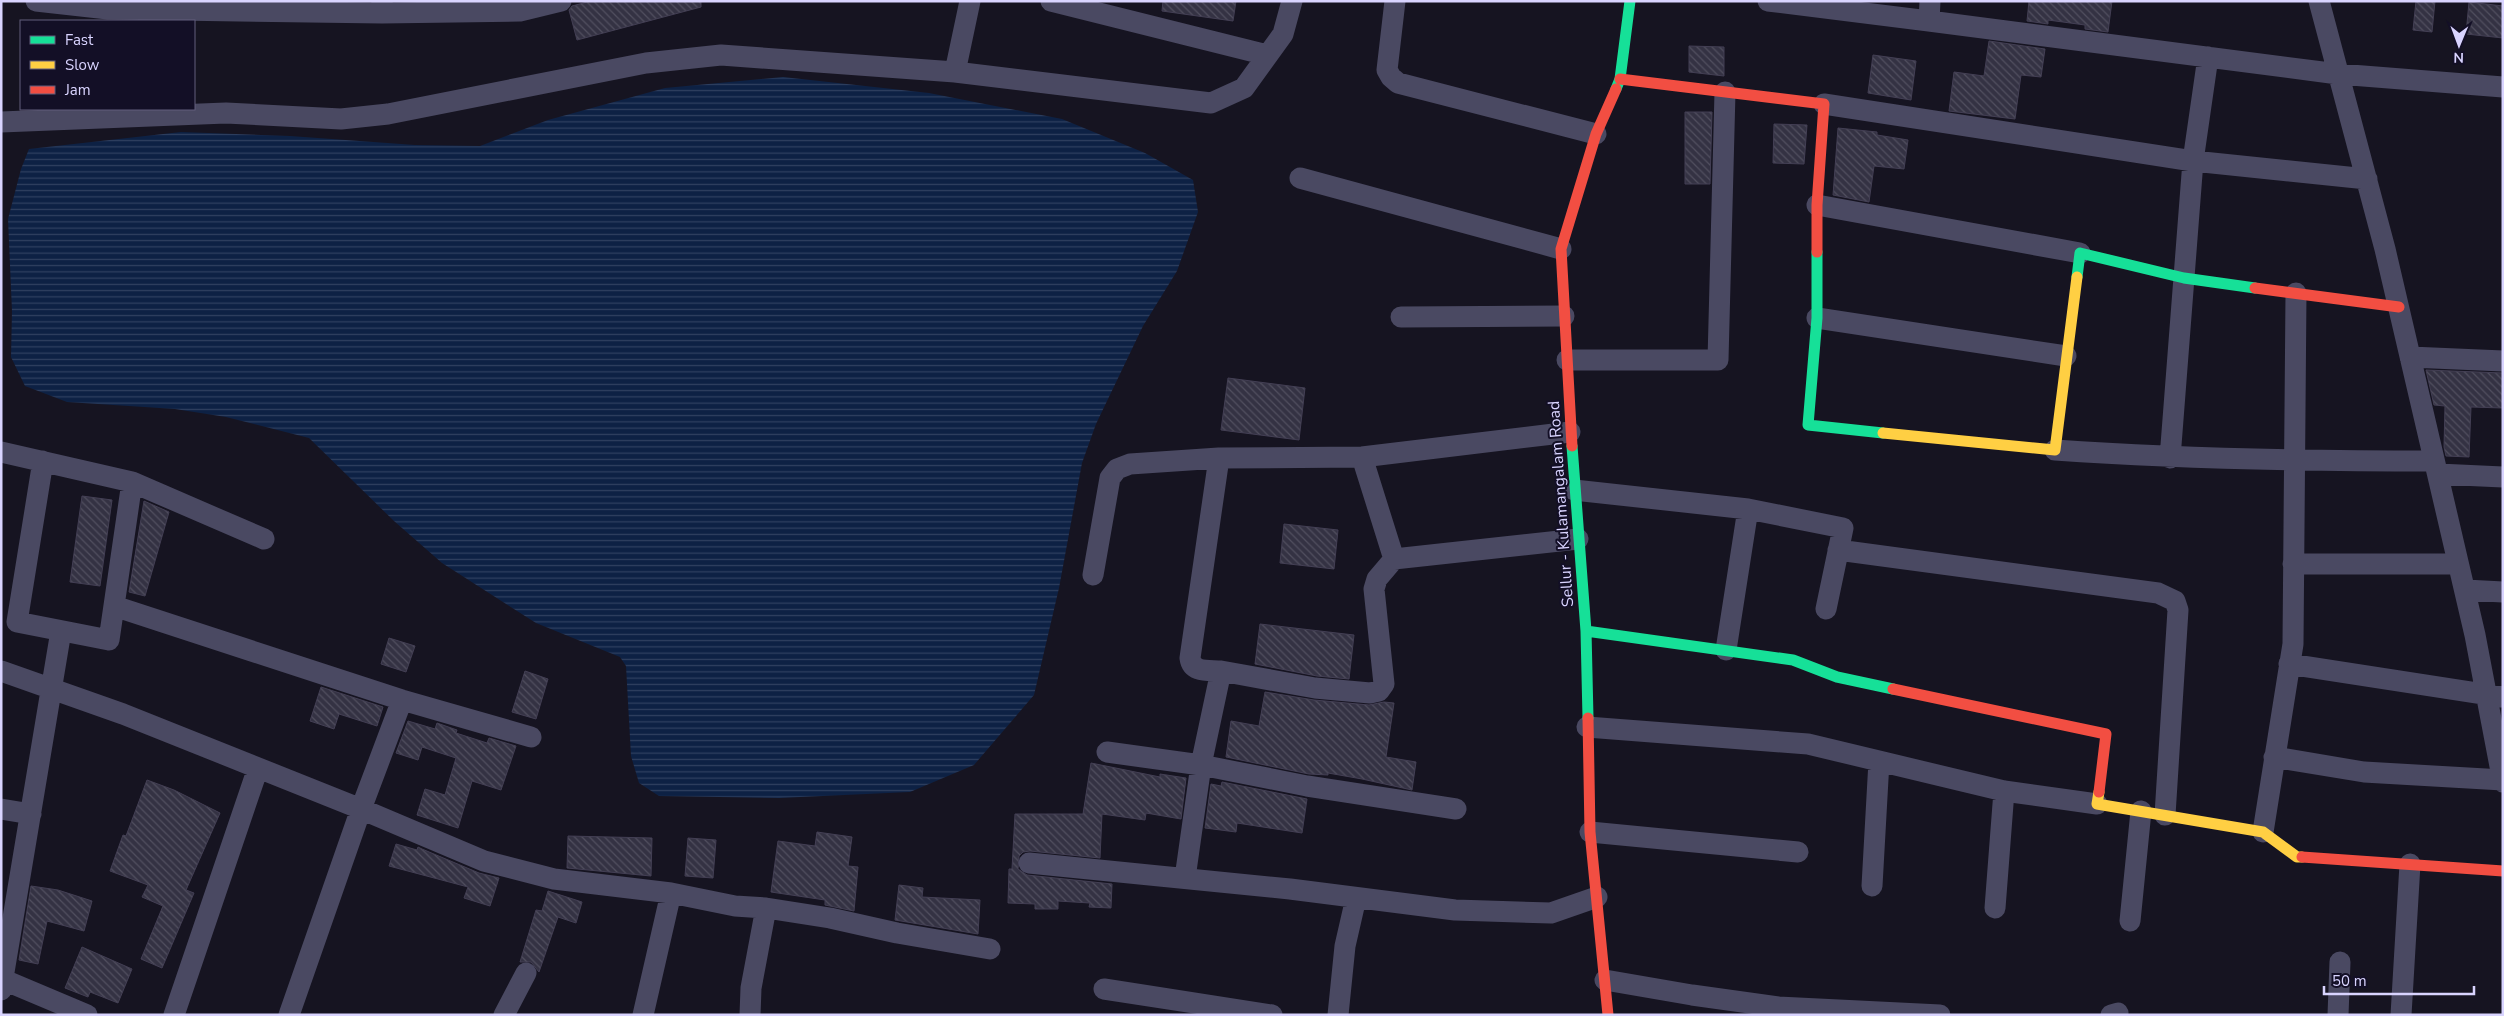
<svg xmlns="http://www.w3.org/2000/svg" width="2504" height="1016" font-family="'Nunito Sans',sans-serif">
  <defs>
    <pattern id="water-rules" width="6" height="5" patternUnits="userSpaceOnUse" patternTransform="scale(1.25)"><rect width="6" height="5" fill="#0d2144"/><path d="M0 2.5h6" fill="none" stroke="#304060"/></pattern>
    <pattern id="building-back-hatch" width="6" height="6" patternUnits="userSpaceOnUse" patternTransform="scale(1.25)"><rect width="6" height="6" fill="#343243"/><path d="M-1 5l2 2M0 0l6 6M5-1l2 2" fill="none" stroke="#514f5f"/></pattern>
  </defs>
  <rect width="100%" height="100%" fill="#161421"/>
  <path fill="url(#water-rules)" d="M783 77 929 93 1062 119 1145 153 1193 180 1198 212 1177 271 1143 326 1096 424 1082 463 1059 588 1034 695 974 765 910 792 779 798 659 796 639 783 631 756 626 666 620 657 536 623 442 563 394 521 309 438 226 417 175 409 67 402 25 386 11 357 12 311 8 219 21 169 29 149 181 132 290 136 415 145 480 146 548 120 665 88Z"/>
  <path fill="url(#building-back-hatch)" stroke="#433f54" d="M591 1H701V7L577 40 569 10 572 6Z
    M1163 1H1236L1233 21 1162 11Z
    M2029 1H2112L2108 32 2085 29V25L2048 20V24L2027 21Z
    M2416 1H2435L2432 32 2413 30Z
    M2469 2 2503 6V38L2466 34Z
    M1989 41 2045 49 2041 77 2021 75 2015 119 1949 111 1954 72 1984 76Z
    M1689 46 1724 47V76L1689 72Z
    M1873 55 1916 61 1911 100 1868 93Z
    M1685 112H1712L1710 184H1685Z
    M1774 124 1807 125 1804 164 1773 163Z
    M1838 128 1877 132V135L1908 140 1904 169 1874 166 1869 202 1833 195Z
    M2426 370 2503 373V408L2471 407 2469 457 2446 456 2444 447 2445 406 2434 405Z
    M1228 378 1305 388 1299 440 1221 430Z
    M82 496 112 500 100 586 70 582Z
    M144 501 169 512 145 596 129 592Z
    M1284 524 1338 530 1334 569 1280 563Z
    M1260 624 1354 635 1349 679 1317 676 1255 664Z
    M389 638 415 646 406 672 381 664Z
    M525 671 548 679 536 719 512 712Z
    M321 687 383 707 377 726 339 714 334 729 310 721Z
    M1265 692 1314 700 1369 705 1384 702 1394 703 1386 757 1416 762 1412 790 1362 779 1328 773V775L1309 774 1226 757 1231 721 1259 726Z
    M408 721 435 729 437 723 457 730 456 733 487 743 489 738 516 746 501 790 472 781 458 828 417 815 425 789 445 795 456 758 422 747 418 760 396 753Z
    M1091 763 1160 777V774L1186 778 1181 819 1146 813 1145 820 1102 814 1100 858 1030 851 1023 852 1019 856 1018 869 1027 875 1112 884 1111 908 1089 907 1090 903 1058 901V909H1035V904L1008 903 1009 869H1012L1015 814H1083Z
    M147 780 174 790 220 813 186 890 194 893 162 968 141 959 163 906 142 897 148 885 110 871 123 835 126 836Z
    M1222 782 1307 799 1302 833 1237 823 1236 832 1205 828 1211 784 1221 786Z
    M817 832 852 837 848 866 858 867 854 911 825 905V900L771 892 778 841 815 846Z
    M568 836 652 838 651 876 567 868Z
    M688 838 716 840 713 878 685 876Z
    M396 844 417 850 418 847 422 849 479 873 499 878 490 906 464 898 468 887 389 866Z
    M899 885 923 888 922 897 980 900 978 934 895 920Z
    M31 886 58 890 92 901 84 931 47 921 38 964 19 960Z
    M548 891 582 902 576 923 558 917 539 972 531 962H520L536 910 542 911Z
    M82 947 132 969 118 1003 90 992 88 997 65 988Z"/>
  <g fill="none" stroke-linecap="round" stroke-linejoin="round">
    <path stroke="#4a4962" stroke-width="21" d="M36 1 108 9
      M108 1V9L382 13V1
      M970 1 955 72 1211 103 1244 88 1283 34 1292 1
      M1051 1 1267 55
      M1395 1 1387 70 1391 77 1398 83 1596 134
      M1768 1 1929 21
      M1930 1 1929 21 2338 74 2503 87
      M2319 1 2385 249 2475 635 2503 782
      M382 13 520 11 561 1
      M1824 104 2193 161 2367 179
      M1 122 226 113 341 119 388 114 646 63 721 55 955 72
      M1300 178 1561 249
      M1817 205 2080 253
      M1401 317 1564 316
      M1817 318 2066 356
      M2410 357 2503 361
      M1567 360H1718L1725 92
      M2055 450C2182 459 2308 461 2434 461
      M1 452 132 482 109 640 17 622 43 461
      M1362 457 1394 559 1578 539
      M1219 458 1190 658C1192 673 1208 670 1221 671
      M2170 458 2193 161 2208 57
      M2438 474 2503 477
      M132 482 264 539
      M1574 490 1748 509 1843 528 1826 609
      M1838 550 2158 593 2175 601 2178 610 2165 815
      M2293 564H2458
      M1093 575 1110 478 1117 469 1130 464 1219 458 1362 457 1570 432
      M2465 590 2503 592
      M114 606 402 700 531 737
      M1726 650 1748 509
      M2289 664 2503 697
      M1 671 123 714 361 809 289 1015
      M402 700 361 809 484 861 554 879 671 893 643 1015
      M1587 727 1808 744 2004 791 2097 804
      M1107 752 1201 765 1307 786 1456 809
      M2274 757 2364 772 2503 780
      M1 809 31 814
      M1590 832 1798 852
      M2263 832 2293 644 2296 293
      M1029 863 1290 889 1455 910 1551 913 1597 897
      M1185 878 1201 765 1221 671 1315 688 1370 693 1379 691 1384 684 1374 589 1377 579 1394 559
      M1872 886 1879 761
      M671 893 735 906 766 908 830 918 897 933 990 949
      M1995 908 2004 791
      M2130 921 2141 811
      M4 980 87 1015
      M1605 980 1692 995 1778 1007
      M1104 989 1272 1015
      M1 990 61 631
      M174 1015 258 768
      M504 1015 526 973
      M750 1015 751 988 766 908
      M1338 1015 1345 946 1356 898
      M1777 1015 1778 1007 1940 1015
      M2111 1015 2118 1013
      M2338 1015 2340 962
      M2401 1015 2410 864"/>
    <path stroke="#16e098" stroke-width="11" d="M1616 89 1620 79 1630 1
      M1817 252V318L1808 425 1883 433
      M2077 277 2080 253 2184 278 2255 288
      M1572 446 1586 631 1588 718
      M1586 631 1793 660 1837 677 1893 689"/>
    <path stroke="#ffcf43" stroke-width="11" d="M1883 433 2055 450 2077 277
      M2099 792 2097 804 2263 832 2297 857H2302"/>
    <path stroke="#f24e42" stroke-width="11" d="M1620 79 1824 104 1817 205V252
      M2255 288 2399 307
      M1572 446 1561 249 1596 134 1616 89
      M1893 689 2106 734 2099 792
      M1588 718 1590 832 1608 1015
      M2302 857 2503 871"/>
  </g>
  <g text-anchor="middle" stroke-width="4" stroke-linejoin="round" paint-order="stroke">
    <g font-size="16" fill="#d9d4ff" stroke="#130f26">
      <text transform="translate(1560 504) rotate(-94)" y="6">Sellur - Kulamangalam Road</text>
    </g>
  </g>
  <rect width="2504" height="1016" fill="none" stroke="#d9d4ff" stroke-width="5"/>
  <rect x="20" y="20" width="175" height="90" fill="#130f26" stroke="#625e7d"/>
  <rect x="30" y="36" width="25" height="8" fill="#16e098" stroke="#625e7d"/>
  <text x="65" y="45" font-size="15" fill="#d9d4ff">Fast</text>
  <rect x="30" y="61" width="25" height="8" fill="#ffcf43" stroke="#625e7d"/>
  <text x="65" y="70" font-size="15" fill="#d9d4ff">Slow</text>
  <rect x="30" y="86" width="25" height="8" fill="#f24e42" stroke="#625e7d"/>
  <text x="65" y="95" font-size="15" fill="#d9d4ff">Jam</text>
  <g transform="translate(2459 45) rotate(181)" stroke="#130f26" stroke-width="4" paint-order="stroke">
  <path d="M0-4L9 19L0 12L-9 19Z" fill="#d9d4ff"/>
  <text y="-8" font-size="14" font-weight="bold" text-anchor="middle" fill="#d9d4ff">N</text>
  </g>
  <path d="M2324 986v8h150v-8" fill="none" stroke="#d9d4ff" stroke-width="2.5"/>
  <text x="2332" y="986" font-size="15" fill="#d9d4ff" stroke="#130f26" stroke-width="4" paint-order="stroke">50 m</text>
</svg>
